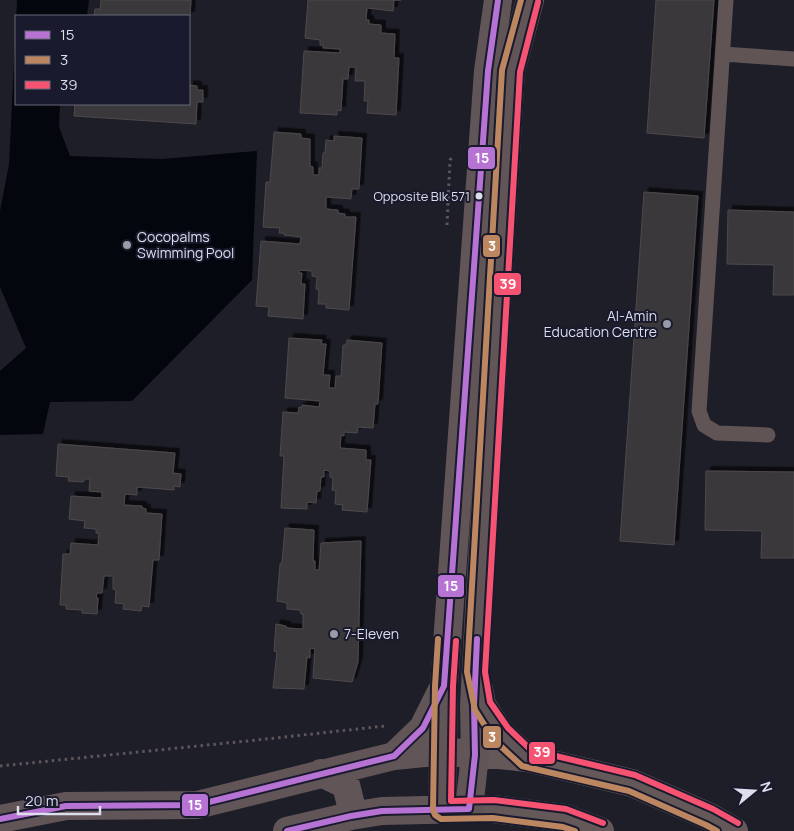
<svg xmlns="http://www.w3.org/2000/svg" width="794" height="831" font-family="Manrope,sans-serif">
  <defs>
    <filter id="shadow"><feDropShadow dx="4.5" dy="-4.5" stdDeviation="0" flood-color="#0009"/></filter>
  </defs>
  <rect width="100%" height="100%" fill="#1e1e29"/>
  <path fill="#03070d" d="M17 0H89L87 16H16V104H60L59 127 70 156 162 159 257 151 252 280 132 401 50 402 43 434 0 435V371L26 348 0 287V211L9 164Z"/>
  <path fill="#3b383b" stroke="#4d494b" filter="url(#shadow)" d="M101 0H191L190 16H94L95 9H100Z
    M308 0H401H394L393 11 367 8 366 20H369V24L381 25V33L395 34 394 58H399L396 115 367 113 368 101H364L365 81H355L356 67H349L348 79H343L341 111 337 110V115L300 113 304 51 340 53V49L323 48V45H320V40L305 38Z
    M656 0H714L704 138 647 133Z
    M189 85 197 86V90H203V102H197L196 124 74 116 75 104H189Z
    M274 132 301 134V138L310 139V166L313 167V175H319V168H322L323 153H325L326 140 334 141V136L362 138 359 189H352L351 199 326 197V209L338 210V213L345 214V217H356L349 310 326 308V304H318L319 290 316 289 317 277 312 276V271L299 270V273H302L301 284H305L303 319 268 316 269 307 256 306 261 241 300 244 301 237 284 235V233H279L280 228 263 227 266 182H270Z
    M644 192 698 196 674 545 620 541Z
    M728 210 794 212V295H773L774 265 727 264Z
    M289 338 322 340 321 344H326L323 375H330L329 388H335L336 376H341L343 345H346L347 340 382 343 378 404H375L373 428 358 427 357 433 344 432V436L341 435 340 448 366 450V460H371L367 512 342 510 343 505 335 504 336 491 332 490 333 478 330 477V471L324 470V477H321L320 491H317L316 503 307 502V509L281 508 284 456H280L283 412 298 413 299 407 302 408V405L319 407 320 401 285 398Z
    M58 444 175 453 173 473 181 474 180 487 174 486V490L137 487V495L125 494 124 505 142 506V508L146 509V513L162 514 159 560H153L149 607 142 606 141 611 123 609 124 604 115 603 116 590 113 589V576H104L102 593H97L96 597 98 598 97 614 82 613V610L66 609V605H60L63 554H70L71 543 98 545 99 533H96V529L84 528 85 521 69 519 71 496 102 498V492L89 491 90 479H85L83 482 68 481 69 477 56 476Z
    M706 471 794 472V558H761L762 531 705 530Z
    M285 528 314 530 313 561H315V570H319L321 543 361 541 358 662 352 682 313 678 315 649 310 648V658L307 657 304 689 273 688 277 652 274 651 276 624 286 626 287 628 303 629V614H301L300 610 287 609V603L277 601 280 564 282 562Z"/>
  <g fill="none" stroke-linecap="round" stroke-linejoin="round">
    <path stroke="#5d565b" stroke-width="3" stroke-dasharray="2.5 4" stroke-linecap="butt" d="M447 225 450 160 454 155
      M0 766 257 740 385 726"/>
    <path stroke="#605455" stroke-width="15" d="M726 0 699 411 704 425 717 433 768 435
      M723 54 794 59"/>
    <path stroke="#645859" stroke-width="28" d="M475 755H499L527 758 632 783 710 817 734 831
      M469 809H493L565 818 600 831"/>
    <path stroke="#625558" stroke-width="28" d="M479 689 482 705 501 734 527 758
      M394 756 423 728 441 692
      M321 773 346 785 350 801 351 816
      M442 810 444 686 488 71 498 0
      M0 819 66 806 197 805 394 756 444 751 461 753
      M287 831 351 816 382 811 469 809 475 755 474 705 479 610 511 71 530 0"/>
    <defs>
      <path id="bus-1" d="M0 819 66 806 197 805 394 756 423 728 444 686 488 71 498 0
        M287 831 351 816 382 811 469 809 475 755 474 705 477 639"/>
      <path id="bus-2" d="M521 0 502 70 467 672 475 710 494 740 522 766 629 791 706 825 717 831
        M438 639 435 686 433 810 435 815 441 819 493 818 563 827 575 831"/>
      <path id="bus-3" d="M538 2 520 72 485 672 490 702 508 728 531 750 635 775 713 809 738 823
        M456 641 453 686 451 801 494 800 566 809 603 823"/>
    </defs>
    <use href="#bus-1" stroke="#191a2d" stroke-width="10"/>
    <use href="#bus-2" stroke="#191a2d" stroke-width="10"/>
    <use href="#bus-3" stroke="#191a2d" stroke-width="10"/>
    <use href="#bus-1" stroke="#b673d3" stroke-width="6"/>
    <use href="#bus-2" stroke="#bb8660" stroke-width="6"/>
    <use href="#bus-3" stroke="#f65372" stroke-width="6"/>
  </g>
  <circle fill="#dddeec" stroke="#191a2d" stroke-width="2" cx="479" cy="196" r="4.5"/>
  <g fill="#9a9ba8" stroke="#191a2d" stroke-width="2">
    <circle cx="127" cy="245" r="5"/>
    <circle cx="667" cy="324" r="5"/>
    <circle cx="334" cy="634" r="5"/>
  </g>
  <g text-anchor="middle" stroke-width="4" stroke-linejoin="round" paint-order="stroke">
    <g font-size="13" fill="#dddeec" stroke="#191a2d" text-anchor="end">
      <text x="470" y="201">Opposite Blk 571</text>
    </g>
    <g font-size="14" fill="#dddeec" stroke="#191a2d" text-anchor="start">
      <text x="137" y="242">Cocopalms<tspan x="137" dy="16">Swimming Pool</tspan></text>
      <text x="657" y="321" text-anchor="end">Al-Amin<tspan x="657" dy="16">Education Centre</tspan></text>
      <text x="344" y="639">7-Eleven</text>
    </g>
  </g>
  <g stroke="#191a2d" stroke-width="2">
    <rect x="467" y="146" width="29" height="24" rx="5" fill="#b673d3"/>
    <rect x="482" y="234" width="19" height="24" rx="5" fill="#bb8660"/>
    <rect x="493" y="272" width="29" height="24" rx="5" fill="#f65372"/>
    <rect x="437" y="574" width="28" height="24" rx="5" fill="#b673d3"/>
    <rect x="482" y="725" width="20" height="24" rx="5" fill="#bb8660"/>
    <rect x="528" y="741" width="28" height="24" rx="5" fill="#f65372"/>
    <rect x="181" y="793" width="28" height="24" rx="5" fill="#b673d3"/>
  </g>
  <g font-size="14" text-anchor="middle" font-weight="bold" fill="#fff">
    <text x="482" y="163">15</text>
    <text x="492" y="251">3</text>
    <text x="508" y="289">39</text>
    <text x="451" y="591">15</text>
    <text x="492" y="742">3</text>
    <text x="542" y="757">39</text>
    <text x="195" y="810">15</text>
  </g>
  <rect x="15" y="15" width="175" height="90" fill="#191a2d" stroke="#676879"/>
  <rect x="25" y="31" width="25" height="8" fill="#b673d3" stroke="#676879"/>
  <text x="60" y="40" font-size="15" fill="#dddeec">15</text>
  <rect x="25" y="56" width="25" height="8" fill="#bb8660" stroke="#676879"/>
  <text x="60" y="65" font-size="15" fill="#dddeec">3</text>
  <rect x="25" y="81" width="25" height="8" fill="#f65372" stroke="#676879"/>
  <text x="60" y="90" font-size="15" fill="#dddeec">39</text>
  <g transform="translate(754 791) rotate(72)" stroke="#191a2d" stroke-width="4" paint-order="stroke">
  <path d="M0-4L9 19L0 12L-9 19Z" fill="#dddeec"/>
  <text y="-8" font-size="14" font-weight="bold" text-anchor="middle" fill="#dddeec">N</text>
  </g>
  <path d="M18 806v8h82v-8" fill="none" stroke="#dddeec" stroke-width="2.5"/>
  <text x="25" y="806" font-size="15" fill="#dddeec" stroke="#191a2d" stroke-width="4" paint-order="stroke">20 m</text>
</svg>
